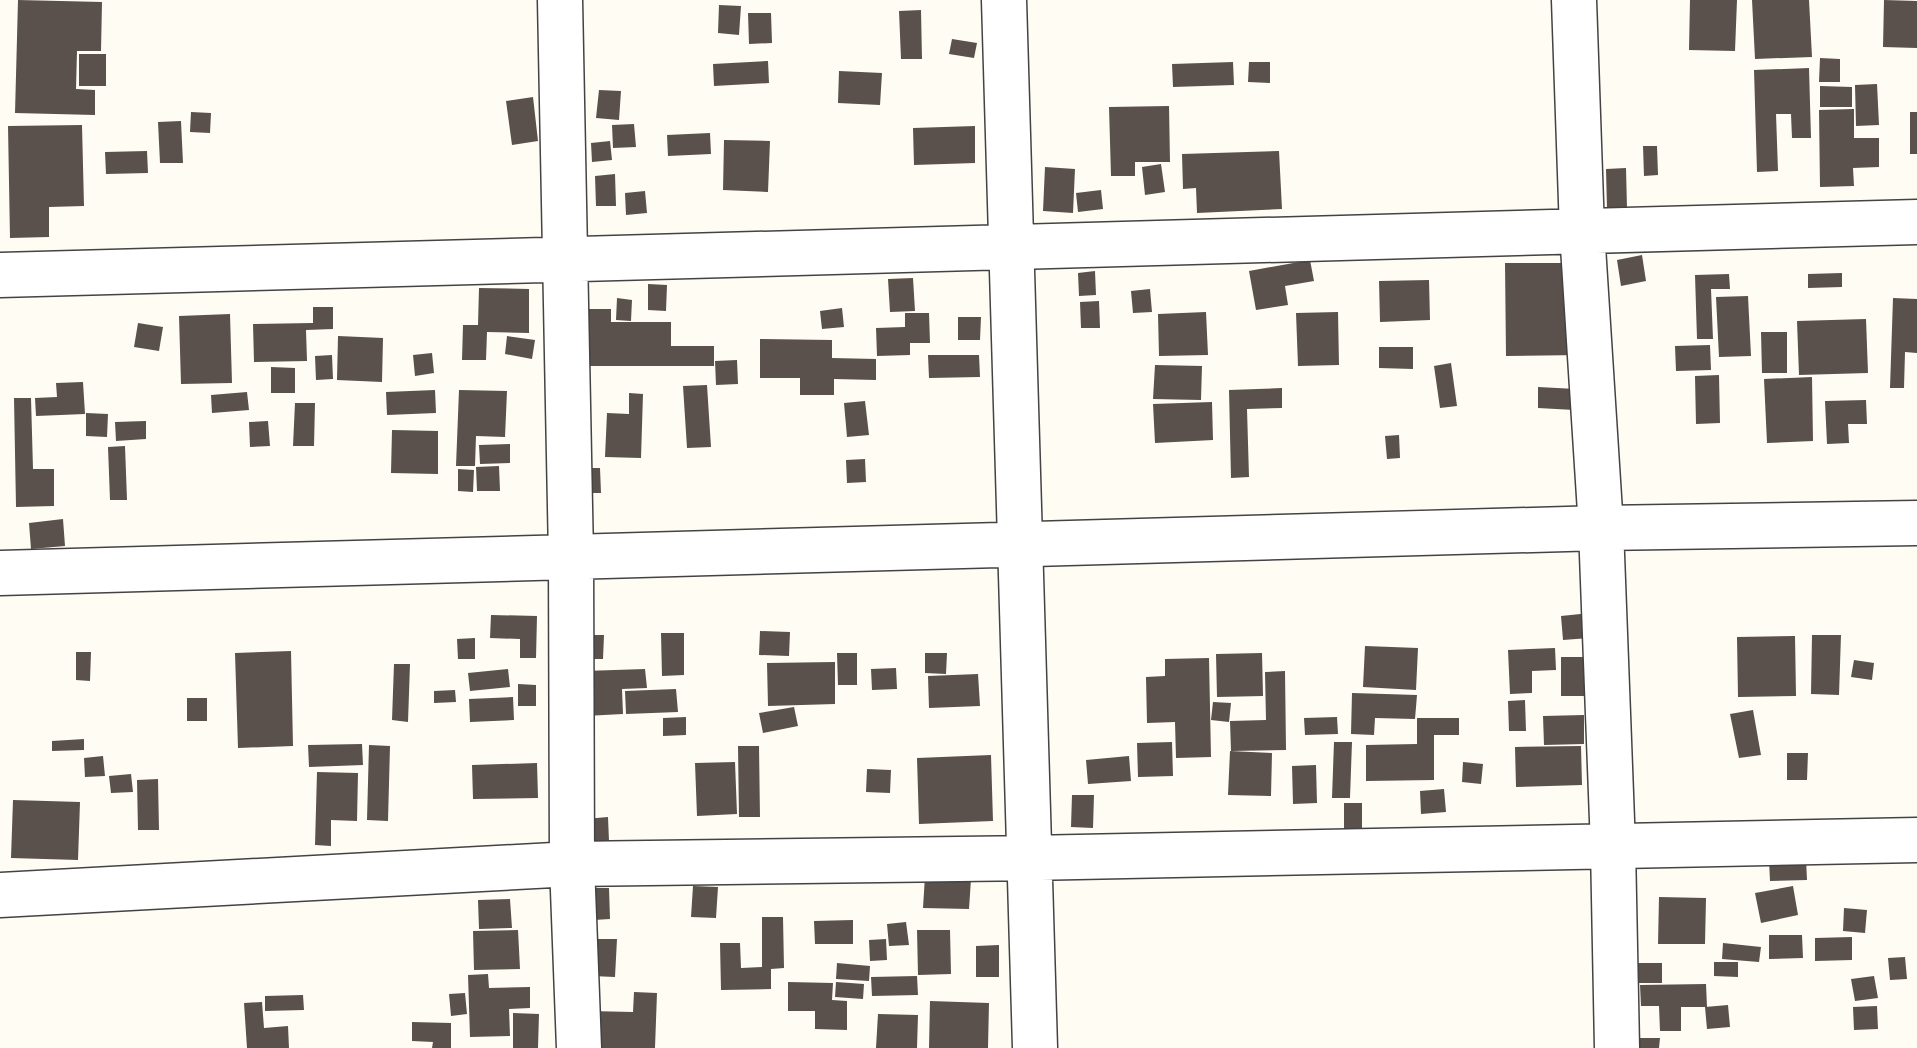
<svg xmlns="http://www.w3.org/2000/svg" width="1917" height="1048" font-family="Georgia,serif">
  <rect width="100%" height="100%" fill="#fffcf3"/>
  <path fill="#5a504c" d="M18 0 102 2 101 51H77L76 89 95 90V115L15 113Z
    M1690 0H1737L1735 51 1689 50Z
    M1752 0H1809L1812 57 1755 59Z
    M1884 0 1917 1V48L1883 47Z
    M719 5 741 6 739 35 718 33Z
    M921 10 922 59H901L899 11Z
    M748 13H771L772 43 749 44Z
    M952 39 977 43 974 58 949 54Z
    M79 54H106V86H79Z
    M1820 58 1840 59V82H1819Z
    M768 61 769 83 714 86 713 64Z
    M1233 62 1234 85 1173 87 1172 64Z
    M1249 62H1270V83L1248 82Z
    M1809 68 1811 138H1792L1791 114H1776L1778 171 1757 172 1754 70Z
    M839 71 882 73 880 105 838 103Z
    M1877 84 1879 125 1856 126 1855 85Z
    M1820 86 1852 87V107H1820Z
    M599 90 621 91 619 120 596 118Z
    M533 97 538 141 512 145 506 101Z
    M1169 106 1170 162H1135V176H1111L1109 107Z
    M1854 109V138H1879V167L1853 168 1854 186 1820 187 1819 110Z
    M191 112 211 113 210 133 190 132Z
    M1910 112H1917V154H1910Z
    M181 121 183 163H160L158 122Z
    M634 124 636 147 613 148 612 125Z
    M82 125 84 206 49 207V237L10 238 8 126Z
    M975 126V163L914 165 913 128Z
    M710 133 711 154 668 156 667 135Z
    M724 140 770 141 768 192 723 190Z
    M610 141 612 160 592 162 591 143Z
    M1643 146H1657L1658 175 1644 176Z
    M147 151 148 173 106 174 105 152Z
    M1279 151 1282 209 1197 213 1196 188 1183 189 1182 154Z
    M1161 164 1165 192 1145 195 1142 167Z
    M1045 167 1075 169 1073 213 1043 211Z
    M1626 168 1627 208 1607 209 1606 169Z
    M615 174 616 206H596L595 176Z
    M1101 190 1103 209 1078 212 1076 193Z
    M645 191 647 213 626 215 625 193Z
    M1642 255 1646 281 1621 286 1617 260Z
    M1310 260 1314 281 1285 286 1288 305 1256 310 1249 271Z
    M1505 263H1580L1582 355 1506 356Z
    M1095 271 1096 295 1079 296 1078 273Z
    M1842 273V287L1808 288V274Z
    M1729 274 1730 289H1711L1713 339H1697L1695 275Z
    M913 278 915 311 890 312 888 279Z
    M1429 280 1430 320 1380 322 1379 281Z
    M648 284 667 285 666 311 648 310Z
    M479 288 529 289V333L487 332 486 360H462L463 325H478Z
    M1150 289 1152 312 1133 313 1131 291Z
    M1748 296 1751 356 1719 357 1716 297Z
    M617 298 632 300 631 321 616 320Z
    M1893 298 1917 299V353L1905 352 1904 388H1890Z
    M1099 301 1100 328H1081L1080 302Z
    M313 307H333V329L306 330 307 361 254 362 253 324 313 323Z
    M842 308 844 327 822 329 820 311Z
    M574 309H611V322H671V346H714V366H575Z
    M1206 312 1208 355 1159 356 1158 314Z
    M1338 312 1339 365 1298 366 1296 313Z
    M905 313H929L930 343H910V355L877 356 876 328 905 327Z
    M230 314 232 383 181 384 179 316Z
    M958 317H981L980 340H958Z
    M1866 319 1868 373 1799 375 1797 321Z
    M138 323 163 327 159 351 134 347Z
    M1761 332H1787V373H1762Z
    M338 336 383 338 382 382 337 380Z
    M507 336 535 340 532 359 505 354Z
    M760 339 832 340V358L876 359V380L834 379V395H800V378H760Z
    M1710 345 1711 370 1676 371 1675 346Z
    M1379 347H1413V369L1379 368Z
    M432 353 434 373 415 376 413 355Z
    M332 355 333 379 316 380 315 356Z
    M928 355H979L980 377 929 378Z
    M737 360 738 384 716 385 715 361Z
    M1451 363 1457 406 1440 408 1434 366Z
    M1155 365 1202 366 1201 400 1153 399Z
    M271 367 295 368V393H271Z
    M1719 375 1720 423 1696 424 1695 376Z
    M1812 377 1813 441 1767 443 1764 379Z
    M83 382 85 414 36 416 35 398 57 397 56 383Z
    M707 385 711 447 687 448 683 386Z
    M1538 387 1576 389 1574 410 1538 408Z
    M1282 388V408L1247 409 1249 477 1231 478 1229 390Z
    M435 390 436 413 387 415 386 392Z
    M459 390 507 391 505 437 476 436 475 466H456Z
    M247 392 249 410 212 413 211 395Z
    M629 393 643 394 641 458 605 457 607 413 629 414Z
    M14 398H31L33 469H54V506L16 507Z
    M1866 400 1867 424H1848L1849 443 1827 444 1825 401Z
    M865 401 869 435 847 437 844 403Z
    M1212 402 1213 440 1155 443 1153 404Z
    M295 403H315L314 446H293Z
    M86 413 108 414 107 437 86 436Z
    M146 421V439L116 441 115 422Z
    M268 421 270 446 250 447 249 422Z
    M392 430 438 431V474L391 473Z
    M1399 435 1400 458 1387 459 1385 436Z
    M510 444V463L480 464 479 445Z
    M125 446 127 500H110L108 447Z
    M865 459 866 482 847 483 846 460Z
    M499 466 500 491H477L476 467Z
    M583 468H600L601 493H584Z
    M458 469 474 470 473 492 458 491Z
    M63 519 65 546 31 549 29 523Z
    M1600 612 1602 637 1563 640 1561 616Z
    M491 615 537 616 536 658H520V639L490 638Z
    M760 631 790 632 789 656 759 655Z
    M661 633H684V675L662 676Z
    M586 635H604L603 659H585Z
    M1812 635H1841L1839 695 1811 694Z
    M1795 636 1796 696 1738 697 1737 637Z
    M475 638V659H458L457 639Z
    M1365 646 1418 648 1416 690 1363 687Z
    M1555 648 1556 670 1532 671V693L1510 694 1508 650Z
    M291 651 293 746 238 748 235 653Z
    M76 652H91L90 681 76 680Z
    M837 653H857V685H838Z
    M925 653H947L946 674 925 673Z
    M1262 653 1263 696 1217 697 1216 654Z
    M1561 657H1593L1594 696H1561Z
    M1209 658 1211 757 1176 758 1175 722 1147 723 1146 677 1165 676V659Z
    M1854 660 1874 663 1872 680 1851 677Z
    M835 662V704L768 706 767 663Z
    M394 664H410L408 722 392 720Z
    M896 668 897 689 872 690 871 669Z
    M508 669 510 687 470 691 468 673Z
    M645 669 647 688 622 689 623 714 585 716 584 671Z
    M1285 671 1286 750 1231 751 1230 721 1266 720 1265 672Z
    M978 674 980 706 929 708 928 676Z
    M518 684 536 685V706H518Z
    M676 689 678 712 626 714 625 691Z
    M455 690 456 702 434 703V691Z
    M1352 693 1417 695 1415 719 1375 718 1374 735 1351 734Z
    M513 697 514 720 470 722 469 699Z
    M187 698H207V721H187Z
    M1525 700 1526 731H1509L1508 701Z
    M1213 702 1231 703 1229 722 1211 720Z
    M794 707 798 726 763 733 759 713Z
    M1753 710 1761 755 1739 758 1730 714Z
    M1584 715V744L1544 745 1543 716Z
    M686 717V735L663 736V718Z
    M1337 717 1338 734 1305 735 1304 718Z
    M1417 718H1459V735H1434V780L1366 781V745L1417 744Z
    M84 739V750L52 751V741Z
    M1172 742 1173 776 1138 777 1137 743Z
    M1334 742H1352L1350 798H1332Z
    M362 744 363 765 309 767 308 745Z
    M369 745 390 746 388 821 367 820Z
    M738 746H759L760 817H739Z
    M1581 746 1582 785 1516 787 1515 747Z
    M1230 751 1272 753 1271 796 1228 795Z
    M1787 753H1808L1807 780H1787Z
    M991 755 993 821 919 824 917 758Z
    M103 756 105 776 85 777 84 758Z
    M1129 756 1131 781 1088 784 1086 760Z
    M735 762 737 814 697 816 695 763Z
    M1463 762 1483 764 1481 784 1462 782Z
    M537 763 538 798 473 799 472 765Z
    M1316 765 1317 803 1293 804 1292 766Z
    M867 769 891 770 890 793 866 792Z
    M317 772 358 773 357 821 331 820V846L315 845Z
    M131 774 133 792 111 793 109 776Z
    M158 779 159 830H138L137 780Z
    M1444 789 1446 812 1421 814 1420 791Z
    M1072 795H1094L1093 828 1071 827Z
    M13 800 80 802 78 860 11 858Z
    M1344 803H1362V839H1344Z
    M608 817 609 841 586 842 585 819Z
    M1806 859 1807 880 1770 881 1769 860Z
    M925 876 971 879 969 909 923 908Z
    M693 886 718 887 716 918 691 917Z
    M1793 886 1798 915 1761 923 1755 893Z
    M593 888H609L610 919 594 920Z
    M1659 897 1706 898 1705 944H1658Z
    M510 899 512 928 479 929 478 900Z
    M1844 908 1867 910 1865 933 1843 931Z
    M762 917H783L784 968 771 969V989L721 990 720 943H740L741 968 762 967Z
    M853 920V944H815L814 921Z
    M906 922 909 945 889 946 887 924Z
    M518 930 520 969 474 970 473 931Z
    M917 930H950L951 974 918 975Z
    M1769 935H1802L1803 958 1769 959Z
    M1852 937V960L1815 961V938Z
    M594 939H617L615 977 592 976Z
    M886 939 887 960 870 961 869 940Z
    M1723 943 1761 947 1759 962 1722 959Z
    M999 945V977H976V946Z
    M1905 957 1907 979 1890 980 1888 958Z
    M1714 962H1738V977L1714 976Z
    M837 963 870 966 869 981 836 979Z
    M1638 963H1662V983H1637Z
    M488 974 489 988 530 987V1008L509 1009 510 1036 470 1037 468 975Z
    M917 976 918 995 872 996 871 977Z
    M1874 976 1878 998 1855 1001 1851 979Z
    M788 982 833 983 832 1000 847 1001V1030L815 1029V1011H788Z
    M836 982 864 984 863 999 835 997Z
    M1706 984 1707 1007H1681V1031H1660L1659 1006H1641L1640 985Z
    M634 992 657 993 655 1048H588L589 1011 633 1012Z
    M465 993 467 1014 451 1016 449 994Z
    M303 995 304 1010 265 1011V996Z
    M930 1001 989 1003 988 1048H929Z
    M262 1002 264 1028 288 1026 289 1048H247L244 1003Z
    M1728 1005 1730 1027 1707 1029 1705 1007Z
    M1877 1006 1878 1029 1854 1030 1853 1007Z
    M513 1013 539 1014 538 1048H513Z
    M878 1014 918 1015 917 1048H876Z
    M412 1022 451 1023V1048H432L433 1042 412 1041Z
    M1640 1038H1660L1659 1048H1640Z"/>
  <g fill="none" stroke-linecap="round" stroke-linejoin="round">
    <defs>
      <path id="minor" d="M560 0 571 557 572 864 579 1048
        M1004 0 1035 1048
        M1574 0 1582 231 1601 528 1613 847 1617 1048
        M0 275 1917 222
        M0 573 1601 528 1917 523
        M0 895 572 864 1029 858 1917 840"/>
    </defs>
    <use href="#minor" stroke="#434343" stroke-width="47"/>
    <use href="#minor" stroke="#fff" stroke-width="44"/>
  </g>
</svg>
